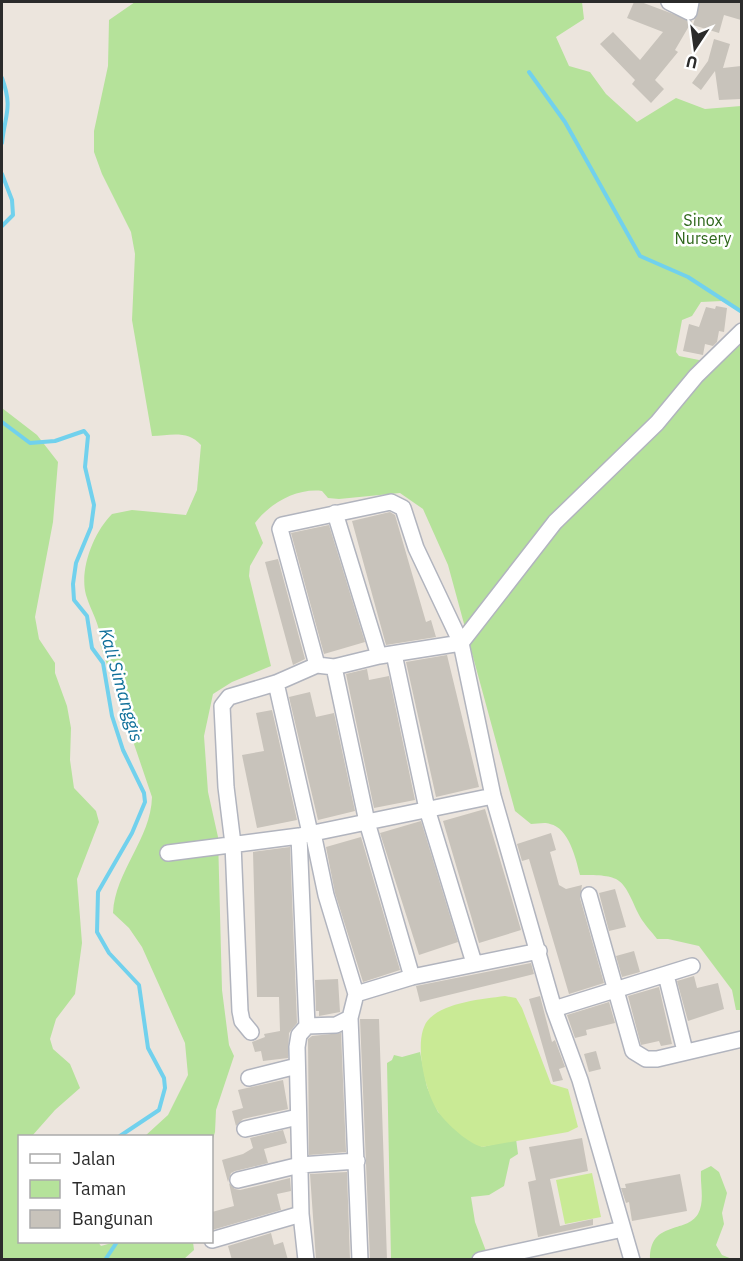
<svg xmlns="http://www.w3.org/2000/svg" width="743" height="1261" font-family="'IBM Plex Sans',sans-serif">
  <rect width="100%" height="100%" fill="#ece5dd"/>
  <path fill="#b5e29a" d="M135 2H582L584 19 556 37 569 66 590 72 606 94 637 122 676 98 705 109 741 106V310L722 301 701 302 692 316 682 320 676 352 679 356 704 361 741 322V1010H736L732 990 699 946 668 939H657C651 931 642 922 638 913 622 877 621 875 580 875 576 859 569 828 550 824 545 822 537 824 531 824L515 811 448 565 423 509 400 493 339 499 328 498 322 491C297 488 270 503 255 523L263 543 250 566 249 576 271 666 232 682 213 694 204 736 208 792 218 837 222 990 229 1045 234 1056 216 1110 215 1132 212 1142V1136H145L168 1115 188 1075 185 1043 142 947 129 928 113 913C115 871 151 839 152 797L100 644C102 627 91 612 86 595 79 569 94 532 112 514L132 510 186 515 197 490 201 445C188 430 171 435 152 436L132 320 135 254 131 232 102 174 94 152V131L108 66 109 20Z
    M2 408 37 435 58 462 53 522 35 617 39 639 55 663V673L67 706 71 728 70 760 74 788 96 811 99 822 77 879 82 943 75 994 56 1019 50 1039 53 1049 70 1064 80 1088 55 1110 32 1136H20V1242H98L101 1246 115 1242H193L194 1250 184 1259H2Z
    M420 1052 427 1087 438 1112 482 1147 516 1139 518 1154 510 1159 504 1186 489 1195 471 1197 475 1222 489 1259H391L387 1063 392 1060 394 1055 402 1057Z
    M711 1166 719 1172 727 1193 722 1213 724 1224 716 1245 722 1255 732 1259H650C650 1220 686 1234 698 1214 705 1201 700 1185 701 1171Z"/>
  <path fill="#c9ea95" d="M505 996 516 998 522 1008 551 1084 568 1089 578 1127 568 1132 482 1147C468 1143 448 1125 439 1113 425 1094 411 1035 430 1018 447 1002 482 999 505 996Z
    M592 1173 601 1217 565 1224 556 1180Z"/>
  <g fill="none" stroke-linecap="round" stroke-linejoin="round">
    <path stroke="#71d1ed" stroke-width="4" d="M529 72 565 122 640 256 688 277 742 312
      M2 78C13 108 5 114 2 143
      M2 174 12 200 13 215 2 226
      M2 422 30 443 55 441 84 431 88 436 85 467 94 505 91 527 76 563 73 584 74 600 87 616 92 648 103 663 112 716 123 750 144 793 145 802 132 833 98 892 97 932 109 953 139 985 148 1048 164 1078 165 1088 159 1110 120 1136
      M105 1260 117 1242"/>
  </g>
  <path fill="#c8c3bb" d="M634 2H641L692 21 675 50 678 52 655 80 664 89 651 103 632 84 635 80 600 44 613 32 640 60 663 32 627 18Z
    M700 2 741 3V20L724 15 719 33 693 25Z
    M714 39 730 44 723 68 741 66V99L719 100 715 71 701 90 692 83 708 61Z
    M716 306 727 308 724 332 719 331 717 342 713 346 705 344 703 355 683 351 689 324 699 327 706 307 715 309Z
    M390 512 395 515 426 622 431 620 436 637 386 645 352 521Z
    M329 525 365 642 324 654 291 533Z
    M278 559 305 659 293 665 265 562Z
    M447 655 479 787 436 797 406 662Z
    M367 669 369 680 389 676 415 800 374 808 346 674Z
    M310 692 316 717 334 713 355 811 318 820 289 697Z
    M272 710 297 820 257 828 242 755 264 751 256 713Z
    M485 809 521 930 479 943 443 821Z
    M421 821 458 942 419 955 380 833Z
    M551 833 556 850 550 852 559 885 566 889 582 885 580 898 604 983 569 994 529 859 522 861 517 844Z
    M361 837 400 970 363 982 335 893 326 847Z
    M290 847 297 1023 289 1033 288 1058 263 1061 261 1051 255 1052 252 1042 265 1037 264 1034 280 1031 279 997H257L253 852Z
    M615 889 626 927 609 931 599 893Z
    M634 951 640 972 622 977 616 956Z
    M531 963 534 974 420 1002 416 986Z
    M694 976 697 988 718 983 724 1009 688 1021 677 981Z
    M338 979 340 1012 319 1016V1011H316L315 980Z
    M659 987 672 1044 661 1046 659 1041 641 1045 628 996Z
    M540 996 552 1042 555 1040 565 1067 559 1069 563 1080 553 1082 529 999Z
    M609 1002 615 1023 586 1030 587 1035 575 1038 567 1015Z
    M360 1019H379L387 1260H370Z
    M341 1033 346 1152 309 1155 308 1039 312 1036Z
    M596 1051 601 1069 589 1072 584 1054Z
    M283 1080 288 1109 243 1119 236 1126 232 1111 243 1108 238 1090Z
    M283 1130 287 1143 264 1149 268 1163 235 1171 231 1173 228 1182 222 1160 243 1154 253 1148 250 1138Z
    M582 1138 588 1171 550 1179 560 1226 593 1219V1225L538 1237 528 1182 536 1180 529 1147Z
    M347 1172 350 1260H316L310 1174Z
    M680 1174 687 1211 632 1221 629 1202 626 1203 621 1188H626L625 1184Z
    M290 1178 291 1191 277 1194 281 1210 212 1230V1212L234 1206 229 1183 235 1189 240 1190Z
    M271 1233 274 1245 283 1242 288 1260H232L228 1246Z"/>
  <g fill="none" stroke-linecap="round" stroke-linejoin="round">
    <defs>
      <path id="minor" d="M669 2 689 12 691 2
        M335 513 379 656
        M394 654 427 809 474 963
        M317 665 280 529 282 525 391 502 403 508 416 548 461 643 493 796 554 1009 580 1080 632 1260
        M334 667 367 822 412 977
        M276 683 310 833
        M313 833 326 895 356 994
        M299 836 307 1026
        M168 853 299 836 493 796
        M589 895 633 1051 646 1059H657L742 1039
        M666 975 685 1051
        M554 1009 692 966
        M350 1018 360 1260
        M251 1032 242 1021 240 1011 233 844 226 787 222 706 229 697 276 683 317 665 334 667 379 656 461 643 555 522 657 423 696 376 742 331
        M249 1078 297 1066
        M245 1129 298 1117
        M238 1180 300 1165 357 1161
        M212 1240 301 1214
        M306 1260 301 1214 297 1047 299 1035 307 1026 336 1025 350 1018 356 994 412 977 539 951
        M480 1260 623 1229"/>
    </defs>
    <use href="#minor" stroke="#b1b4be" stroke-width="18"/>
    <use href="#minor" stroke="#fff" stroke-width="15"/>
  </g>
  <g text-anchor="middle" stroke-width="5" stroke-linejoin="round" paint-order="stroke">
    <g font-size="16" fill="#2e671b" stroke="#fff">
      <text x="703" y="226">Sinox<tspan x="703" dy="18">Nursery</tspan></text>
    </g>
    <g font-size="18" font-style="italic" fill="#0f709a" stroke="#fff">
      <text transform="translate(121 685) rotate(74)" y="6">Kali Simanggis</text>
    </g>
  </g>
  <rect width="743" height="1261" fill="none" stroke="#2b2b2b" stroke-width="6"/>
  <rect x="18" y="1135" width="195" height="108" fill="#ffffff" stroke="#aaaaaa" stroke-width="1.5"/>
  <rect x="30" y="1154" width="30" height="9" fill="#ffffff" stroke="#aaaaaa" stroke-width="1.5"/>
  <text x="72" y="1165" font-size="18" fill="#2b2b2b">Jalan</text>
  <rect x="30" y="1180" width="30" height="18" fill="#b5e29a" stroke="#aaaaaa" stroke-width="1.5"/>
  <text x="72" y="1195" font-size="18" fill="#2b2b2b">Taman</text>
  <rect x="30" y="1210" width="30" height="18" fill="#c8c3bb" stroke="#aaaaaa" stroke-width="1.5"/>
  <text x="72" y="1225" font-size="18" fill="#2b2b2b">Bangunan</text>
  <g transform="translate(695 48) rotate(193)" stroke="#ffffff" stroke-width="4.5" paint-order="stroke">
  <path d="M0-4.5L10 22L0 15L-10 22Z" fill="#2b2b2b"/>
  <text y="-9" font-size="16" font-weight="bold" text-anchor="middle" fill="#2b2b2b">U</text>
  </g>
</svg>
